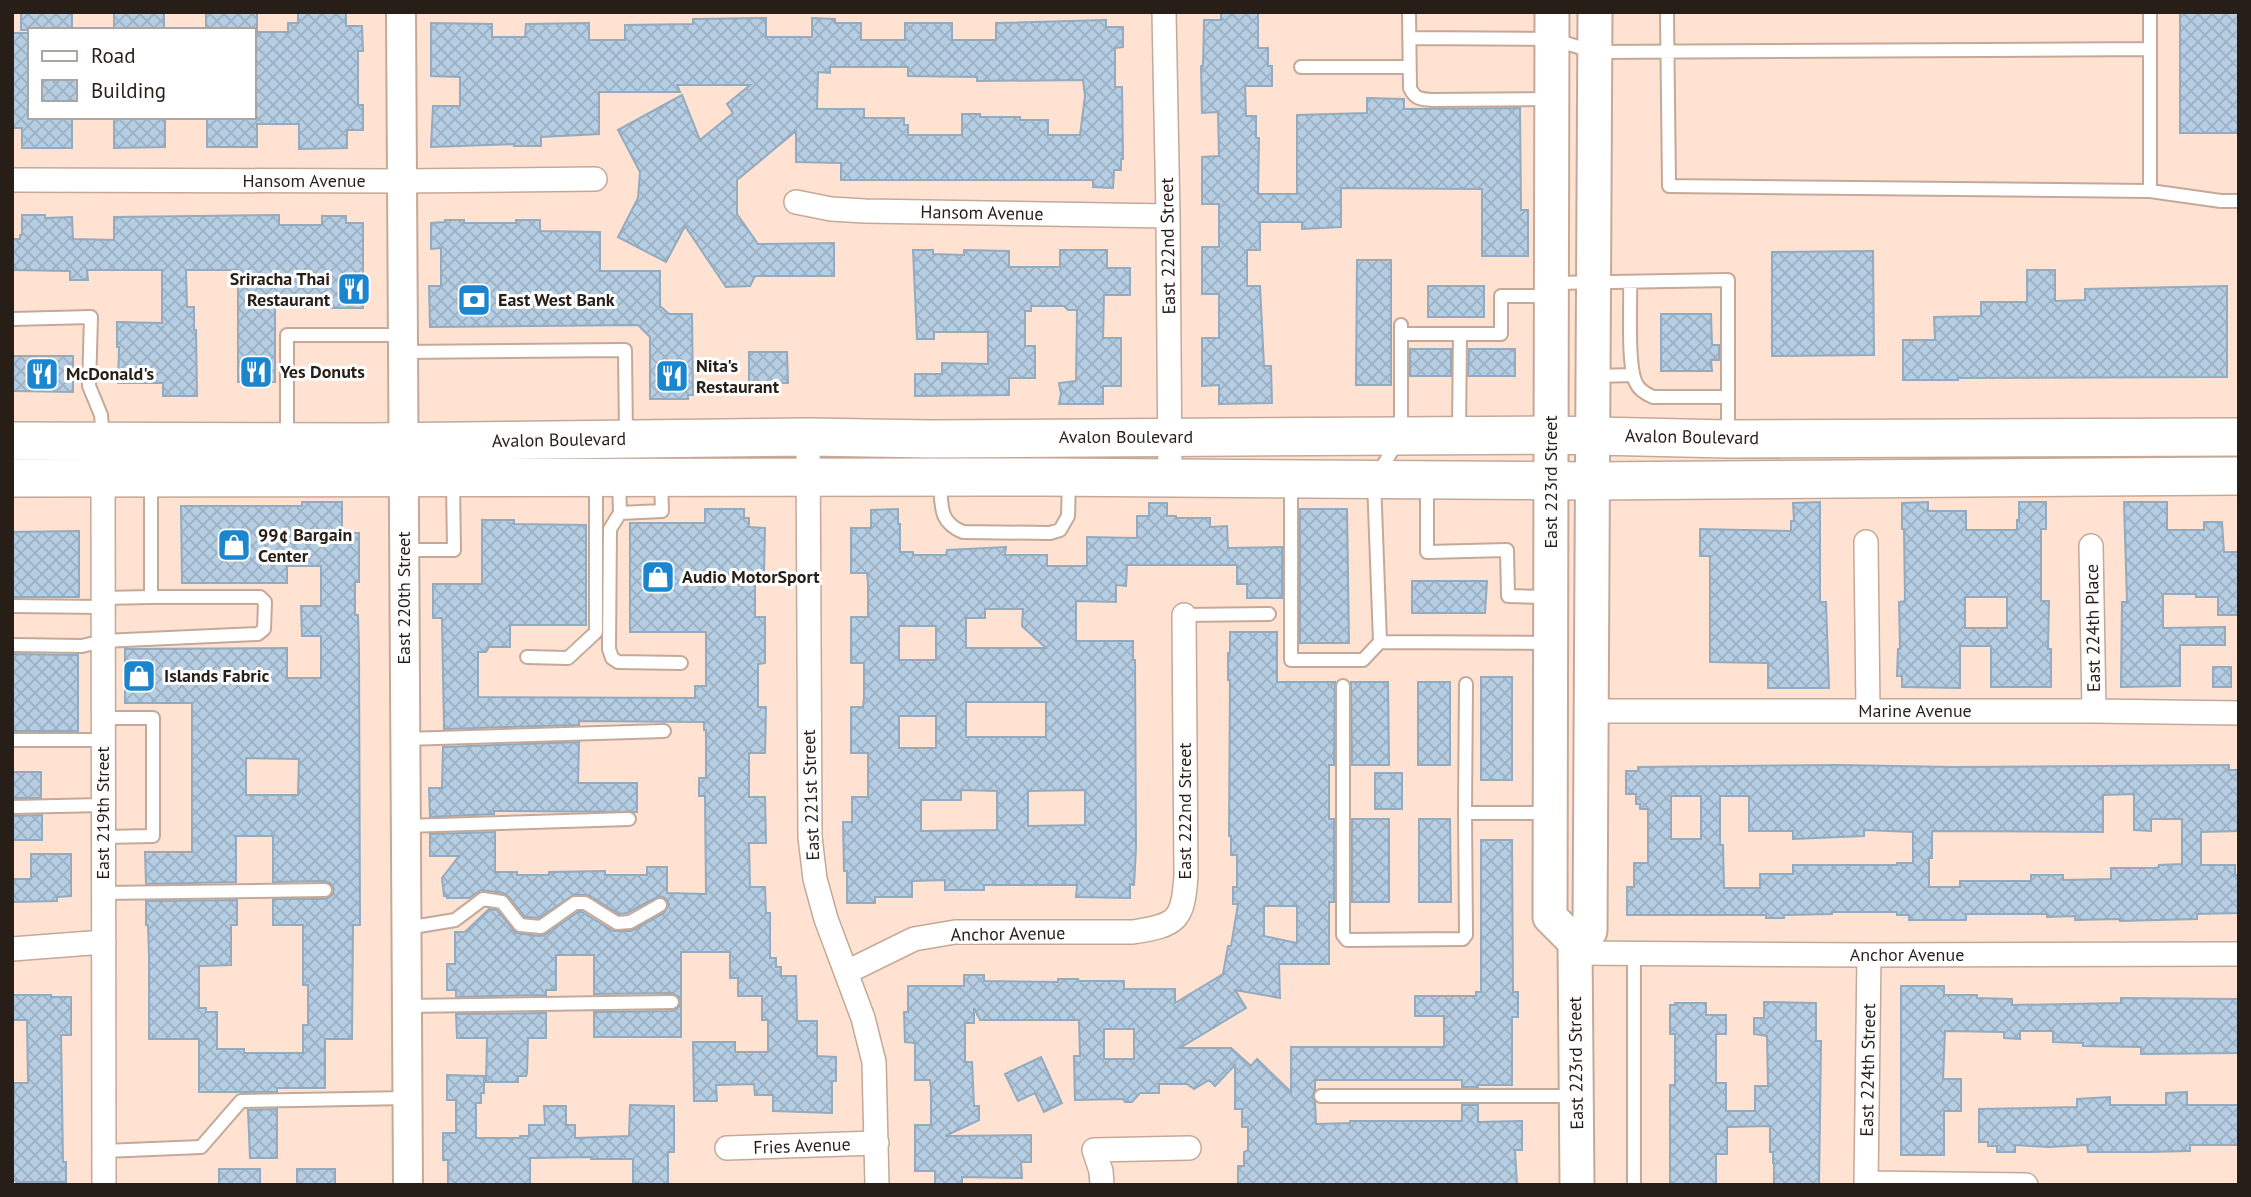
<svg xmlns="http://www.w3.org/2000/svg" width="2251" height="1197" font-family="'PT Sans',sans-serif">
  <defs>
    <pattern id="building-cross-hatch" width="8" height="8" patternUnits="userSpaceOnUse" patternTransform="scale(1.75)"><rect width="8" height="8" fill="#b6cee3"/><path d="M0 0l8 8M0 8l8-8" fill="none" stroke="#9cb0c2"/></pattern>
  </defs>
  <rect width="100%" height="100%" fill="#ffe2d1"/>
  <path fill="url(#building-cross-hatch)" stroke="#93aabf" stroke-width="2" fill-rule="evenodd" d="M21 12H72V30H21Z
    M114 12H164V30H114Z
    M206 12H257V30H206Z
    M298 12H346V26H362L363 51H358V105H363V130H347V148L299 149V124H257V147H207V117H254V32H288V23H298Z
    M1221 12H1258V48H1268V66H1272V86H1245L1246 116H1256V138H1259L1258 194H1297V115L1367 113V98L1404 99V109L1520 108 1521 210H1528V256H1482V189L1341 188V227L1302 229V222H1260V250H1247V286H1260L1264 366H1271L1272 403 1219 404V385L1202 386V338H1219V294H1202V247H1219V204H1202V157L1219 156 1218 112 1202 113 1201 66H1203L1204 20H1221Z
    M2180 12H2239V133H2180Z
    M766 18V37H812V18L835 19V23H861V40H905V23H952V40H996V23L1106 20V27H1123V47L1115 48V87H1122L1123 159H1121V170H1114L1113 188 1093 187V180H841V163L796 162V131L737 180V214L758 244 834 243V276H755L750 286 726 287 685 226 666 262 618 237 638 198 640 172 618 130 682 95 700 140 733 113 727 104 750 85H677L680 92H599V134L541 137V146H514V144L431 147 433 106H460V77L431 76V23L492 24V37H525L526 24 589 23V40H625V25L693 24V19ZM830 67H908V76L977 77V81L1083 80 1085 96 1080 135H1048V120H1020V117H980V114H962V135H908V125H904V118H864V109H817L818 72 830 73Z
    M12 33H30V117H72V148H22V128H12Z
    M114 117H165V147L114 148Z
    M22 215H45V218L72 217 73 239 114 240V217L279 215V225H322V216H346V223H363V308H275V382H238V270H186L187 307H194V330H196L197 396H163V383H118L119 347H117V322L162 323V270H87L88 280H70V271L12 270V239H20V235H22Z
    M445 220H464V223H516V220H540V231L600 232V271H660V306L669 314H692L693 395H688V399H650V337L638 325 430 327 429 286H441V248L431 249V223L445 222Z
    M913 250H933V254L964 255V250L1009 251V267H1060V250H1107V268H1130V295H1104L1103 338H1121V386H1103V404H1059L1061 394 1059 383 1076 381 1077 310H1068L1064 306H1031V311H1025V346H1035V378H1009V395L915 396V374H942V363L988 364V332H934V339H917Z
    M1873 251 1874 355 1772 356V252Z
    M1357 260H1391V385H1356Z
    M2027 270H2055V301L2085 300V289L2227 286V377L1958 378V380H1903V340H1935L1934 317 1981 316V302H2027Z
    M1428 286H1484V317H1428Z
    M1661 314H1711L1712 345H1719V360H1711L1712 371H1661Z
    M1410 349H1451V376H1410Z
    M1469 349H1515V376H1468Z
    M749 352H787L788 383H749Z
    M12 356H73V392L12 391Z
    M302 502H342V533H359V582H355V615H358L359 650 360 925H353L352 1039H325V1088H277V1092H199V1039H149V956L148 925H146V901L237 900V925H231V965L199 966V1008H206V1012H217V1049H244V1053H303V1025H308V985H303V925H273V899H326L332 895 334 889 330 883 325 881 273 882V836H236V882L146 884 145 852H192V703H125V649L287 648V678H321V636H302L301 606H321V566H287V583H182L181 506H302ZM246 758 299 759 298 795H246Z
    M1820 502V602H1826L1829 688H1768V663L1710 662V556H1700V529L1791 531V521H1794L1793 503Z
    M1928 502V511H1966V530H2017V520H2019V502H2046V529H2041V601H2049L2048 649H2051V687H1991V646H1960V688L1902 687V676H1897L1898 649H1900L1899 602 1905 601 1904 529H1902V503ZM1965 597H2007V628H1965Z
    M2124 502H2167V530H2204V522H2222L2224 552H2239V615H2218V597H2196V594H2163V628L2225 627V645H2180V686L2121 687 2122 602H2127Z
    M1149 503H1167V516H1176V518H1210V527L1227 526 1228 548 1282 547V598H1247V584H1237V565H1127L1126 586 1116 585V602L1076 601V641H1133V660H1135L1136 848 1134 885 1130 884V898L1076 897 1077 885H984V890H945V880L912 881V897H875V903H847V871H844L843 822H852V797H868V753H851V707H863L864 698V663H851V617H868V583L867 573H851V528H871V510L898 509V524H900V552H913V555H946L947 550 1006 547 1005 555H1047V566H1087V537L1137 538V516H1149ZM985 609H1023L1022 626 1046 648H966V618H985ZM899 626H936V660H899ZM966 702H1046V737H966ZM899 716H936V748H899ZM961 790 997 791V830L921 831V800H961ZM1085 790V825L1028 826V791Z
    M705 509H744V518H749V527L765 528 764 573H755V617H765V663L758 664V707H766L765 753H749V797H765L766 843H749L750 887H765L766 913H770V958H776V967H781V976H796L797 1021H817V1056L836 1057V1081H832V1113L773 1111V1095H755L754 1084 716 1085 717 1101H694L693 1042H735V1052H768V1020H762V996H738V978H730V952H681V1037H594V1012L672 1011 677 1009 681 1003 679 997 672 993 594 994V955H556V990H546V995L456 997V990H447V964H455V932H465L489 909 497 910 516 933 540 936 546 934 578 912H582L613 931H631L664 913 669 904 665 898 659 896 627 913 619 914 590 896 575 894 539 918 525 917 509 897 503 893 481 890 469 898H447V896H444L442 878 459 856H430V834L495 832V872H517V875H549V872L605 871V875H647V867H667V893L706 894 705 796H699V778H706V730H704V722L579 721V725L444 729 442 618H433V584H482V520H514V524L586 525V625H510V647H489L486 652H478V697L695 698V686H706V632H630V523H705Z
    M1300 509H1347L1349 643H1300Z
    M79 531V597H12V532Z
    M1412 581H1487L1485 613H1412Z
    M1230 632H1277V682H1335L1334 765H1329V819H1334V902H1329V964H1279L1280 998 1235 990 1246 1008 1180 1048H1231L1251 1066 1257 1059 1291 1092V1047H1444V1016H1415V996H1476V992H1481V840H1512L1513 992H1518V1017H1512V1085H1478V1087H1462V1080H1315V1090L1312 1097 1315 1102 1316 1124 1350 1123V1121H1462V1105H1478V1122L1522 1121V1150H1515L1517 1185H1238V1166H1244V1152L1248 1150V1127H1242V1109H1235V1065L1215 1086 1209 1080 1194 1089 1187 1084H1159V1093H1140L1132 1102H1125L1123 1099 1075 1100 1074 1056H1080L1079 1020H980L974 1008V1023H965V1062H972L974 1106H979V1120L945 1136 1031 1135V1162H1021L1022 1178 962 1177V1185H935V1171H915V1125H931V1089L930 1080H915V1043L905 1042 904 1012H908V986H964V975H984V981L1058 982V979H1078V981H1124V989H1175V1003L1223 974 1228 946H1231L1238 904H1233V887H1237V855H1231V836H1229L1230 680H1228V653H1230ZM1264 906H1297V943L1264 936ZM1104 1029H1134V1059H1104Z
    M12 654 78 655V731H12Z
    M2213 667H2231V687H2213Z
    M1481 677H1512V780H1481Z
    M1351 682H1388L1389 765H1352Z
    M1418 682H1450V765H1418Z
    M579 742 578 783H637V812L499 811H494V814L430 817 429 788H442L443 747Z
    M1838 765 1953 767 2229 765V770H2239V831L2201 832V865H2235V875H2239V913L2197 914V919L2120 921V919L2075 920V916L2047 917V914H1966V920H1909V915H1897V912H1832V914L1784 915V918H1766V915H1627V887H1634V863H1648V809H1640V804H1636V794H1626V771H1638V767ZM2134 794V830L2151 831V819H2182V864L2159 865V867L2155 868H2111V879L2063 880V875H2031V881H1960V887H1929V858H1932V831L2103 832V795ZM1671 796H1701V839H1671ZM1720 796H1749V831H1793V839L1864 836V830L1913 832V863H1897V865H1793V874H1760V888H1724L1723 845H1720Z
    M12 772H41V798H12Z
    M1375 773H1402V809H1375Z
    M42 815V840H12V816Z
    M1352 819H1389V902H1352Z
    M1419 819H1450L1451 902H1419Z
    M31 854H71V896L57 897V901L12 902V879H31Z
    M1901 986H1944V995H1977V998L2012 999V1005L2121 1003V998L2239 999V1053L2141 1054V1047L2083 1046V1043L2053 1042V1031H2020V1039L2004 1038V1032L1945 1031 1943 1079H1961V1111H1944V1155H1901Z
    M12 995H51V997H71V1035H61L63 1162H66V1182H16V1180H12L14 1083H28L27 1020H12Z
    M1764 1002 1816 1003V1041H1821L1819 1185H1774V1163H1773V1152H1770V1126L1727 1127V1154H1716V1185H1670V1085H1675V1034H1670V1005H1675V1003H1706V1015H1726V1034H1716V1083H1726V1111H1755V1086H1768L1767 1036 1754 1034V1018H1764Z
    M546 1013V1038H528L527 1073 526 1076H518V1082H486L487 1038H457L456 1014Z
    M1041 1057 1062 1103 1044 1112 1035 1093 1018 1101 1005 1074Z
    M447 1075 484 1076V1093H481V1103H476V1138H520V1136H529V1125H545L544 1106H566V1125H575V1138L629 1136 630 1105 674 1106V1152H668V1185L633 1183V1159H591V1157L530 1158V1185H448V1160H443V1133H456V1100H447Z
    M2187 1092V1105H2239V1145H2190V1151L2149 1152H2088L2087 1145 2048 1147 2015 1145V1152H1997V1146H1988V1142H1979V1109L2077 1107V1099L2110 1097V1105H2166V1093Z
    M277 1109V1158H250L248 1110Z
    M219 1169H260V1185H219Z
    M297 1169H335V1185H297Z"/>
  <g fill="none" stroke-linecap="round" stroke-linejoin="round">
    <defs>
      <path id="service" d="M1409 12 1410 88C1415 99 1420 99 1432 100L1552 99
        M1667 12 1669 186 2150 191V12
        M1409 38 1552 39 1595 52 2150 49
        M1301 67H1409
        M2150 191 2221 201H2239
        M1630 282C1631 305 1627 365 1636 383 1639 390 1646 394 1653 397H1728
        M1552 283 1728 280V436
        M12 319 91 317 89 386 101 415 103 438
        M1401 334H1501V296H1549
        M403 352 625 350 626 435
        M1595 376 1633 375
        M1459 431 1460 334
        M287 440V335H402
        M619 481 620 513 610 529 609 649 612 658 618 662 681 663
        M1291 481V660H1363L1380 642 1550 643
        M940 482C942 505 938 522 963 532L1050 533 1060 530 1068 516 1069 482
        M1427 484V552L1507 550 1508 596 1549 597
        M620 513 662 511 661 481
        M404 550H454L453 482
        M103 598 151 597
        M12 606 103 607
        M1184 615 1269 614
        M1380 642 1374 480 1401 436V325
        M12 645 82 646 103 641 258 634 264 629 265 602 260 597H151V481
        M527 657 568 658 596 632V481
        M1466 684 1465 813H1551
        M1343 686V935L1347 940 1463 939 1466 935 1465 813
        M103 718H153V836L103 837
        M405 739 664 731
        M12 740H103
        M12 807 103 805
        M406 826 629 819
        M103 893 325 890
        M407 928 455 920 483 899 502 902 520 925 541 927 575 903H585L617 923 630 922 660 905
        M1634 953V1185
        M407 1006 672 1002
        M1321 1096H1576
        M104 1151 201 1147 241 1101 407 1098"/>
      <path id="minor" d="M1164 12 1168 216 1170 480
        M12 180 401 181 595 179
        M796 202 831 209 865 211 1168 216
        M808 437 810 837 815 879 826 919 863 1018 874 1062 877 1185
        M103 467 104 1185
        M1866 542 1868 711
        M2091 546 2094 711
        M1592 711H2094L2239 713
        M12 949 104 942
        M1575 953 1869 955 2239 954
        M847 972 914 939 955 932H1133C1178 925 1183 920 1186 875L1184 615
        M727 1148 877 1143
        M1866 1183 2026 1185
        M1102 1185 1101 1171 1094 1150 1189 1148
        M1866 1185 1869 955"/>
      <path id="tertiary" d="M401 12 408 1185"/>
      <path id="secondary" d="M1552 12 1550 917 1575 942 1577 1185
        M1575 942 1590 931 1595 12"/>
      <path id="primary" d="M12 441 369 442 808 437 931 439 1551 435 1728 439 2239 437
        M12 478 1044 477 1593 481 2239 476"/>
    </defs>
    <use href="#service" stroke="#c4a999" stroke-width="16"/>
    <use href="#minor" stroke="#c4a999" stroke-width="26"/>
    <use href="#tertiary" stroke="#c4a999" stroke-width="32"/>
    <use href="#secondary" stroke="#c4a999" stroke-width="37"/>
    <use href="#primary" stroke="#c4a999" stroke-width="40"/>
    <use href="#service" stroke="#fff" stroke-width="12"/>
    <use href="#minor" stroke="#fff" stroke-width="23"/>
    <use href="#tertiary" stroke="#fff" stroke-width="28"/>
    <use href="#secondary" stroke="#fff" stroke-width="33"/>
    <use href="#primary" stroke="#fff" stroke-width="37"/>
  </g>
  <defs>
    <symbol id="restaurant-square" viewBox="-11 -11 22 22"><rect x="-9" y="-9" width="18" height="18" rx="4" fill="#1a86cf" stroke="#fff"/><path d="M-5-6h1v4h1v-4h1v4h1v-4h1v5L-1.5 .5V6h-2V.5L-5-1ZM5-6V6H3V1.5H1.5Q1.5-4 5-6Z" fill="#fff"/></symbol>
    <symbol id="bank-square" viewBox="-11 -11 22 22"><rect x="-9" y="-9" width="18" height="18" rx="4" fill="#1a86cf" stroke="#fff"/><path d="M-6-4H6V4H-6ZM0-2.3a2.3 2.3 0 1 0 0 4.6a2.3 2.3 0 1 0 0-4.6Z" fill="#fff"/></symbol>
    <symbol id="shop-square" viewBox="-11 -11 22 22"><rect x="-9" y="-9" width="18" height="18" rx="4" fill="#1a86cf" stroke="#fff"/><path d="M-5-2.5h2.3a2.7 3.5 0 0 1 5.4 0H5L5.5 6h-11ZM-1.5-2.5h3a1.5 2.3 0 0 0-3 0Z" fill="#fff"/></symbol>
  </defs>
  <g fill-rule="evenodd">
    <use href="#restaurant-square" x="335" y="270" width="38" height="38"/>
    <use href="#bank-square" x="455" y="281" width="38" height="38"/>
    <use href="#restaurant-square" x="237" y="353" width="38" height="38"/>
    <use href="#restaurant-square" x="23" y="355" width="38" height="38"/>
    <use href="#restaurant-square" x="653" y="357" width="38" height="38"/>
    <use href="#shop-square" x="215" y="526" width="38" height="38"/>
    <use href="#shop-square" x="639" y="558" width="38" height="38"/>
    <use href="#shop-square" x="120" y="657" width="38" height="38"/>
  </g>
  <g text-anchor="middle" stroke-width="6" stroke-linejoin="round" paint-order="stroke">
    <g font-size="18" fill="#281e18" stroke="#fff">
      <text x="304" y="187">Hansom Avenue</text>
      <text transform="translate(982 213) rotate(1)" y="6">Hansom Avenue</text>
      <text transform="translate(1168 246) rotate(-91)" y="6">East 222nd Street</text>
      <text x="1126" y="443">Avalon Boulevard</text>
      <text transform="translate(1692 437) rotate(1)" y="6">Avalon Boulevard</text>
      <text transform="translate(559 440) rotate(-1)" y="6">Avalon Boulevard</text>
      <text transform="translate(1551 482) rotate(-90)" y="6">East 223rd Street</text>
      <text transform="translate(404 598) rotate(-90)" y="6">East 220th Street</text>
      <text transform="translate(2093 628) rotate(-91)" y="6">East 224th Place</text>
      <text x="1915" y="717">Marine Avenue</text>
      <text transform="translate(811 795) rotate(-92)" y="6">East 221st Street</text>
      <text transform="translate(1185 811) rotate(-90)" y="6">East 222nd Street</text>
      <text transform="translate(103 813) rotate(-90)" y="6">East 219th Street</text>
      <text transform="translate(1008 934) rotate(-1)" y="6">Anchor Avenue</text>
      <text x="1907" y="961">Anchor Avenue</text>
      <text transform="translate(1576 1063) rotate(-91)" y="6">East 223rd Street</text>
      <text transform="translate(1868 1070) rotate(-89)" y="6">East 224th Street</text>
      <text transform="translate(802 1146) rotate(-2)" y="6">Fries Avenue</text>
    </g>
    <g font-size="18" font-weight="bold" fill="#281e18" stroke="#fff" text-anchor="start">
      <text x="330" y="285" text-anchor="end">Sriracha Thai<tspan x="330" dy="21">Restaurant</tspan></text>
      <text x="498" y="306">East West Bank</text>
      <text x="696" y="372">Nita's<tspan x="696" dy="21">Restaurant</tspan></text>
      <text x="280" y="378">Yes Donuts</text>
      <text x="66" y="380">McDonald's</text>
      <text x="258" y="541">99¢ Bargain<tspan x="258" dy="21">Center</tspan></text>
      <text x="682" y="583">Audio MotorSport</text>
      <text x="164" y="682">Islands Fabric</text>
    </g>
  </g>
  <rect width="2251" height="1197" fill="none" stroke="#281e18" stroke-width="28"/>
  <rect x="28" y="28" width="228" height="91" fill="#ffffff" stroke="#a9a5a3" stroke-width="2"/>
  <rect x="42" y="51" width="35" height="10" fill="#ffffff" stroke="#a9a5a3" stroke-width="2"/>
  <text x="91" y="63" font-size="21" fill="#281e18">Road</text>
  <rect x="42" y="80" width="35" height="21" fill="url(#building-cross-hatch)" stroke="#a9a5a3" stroke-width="2"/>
  <text x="91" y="98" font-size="21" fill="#281e18">Building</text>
</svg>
